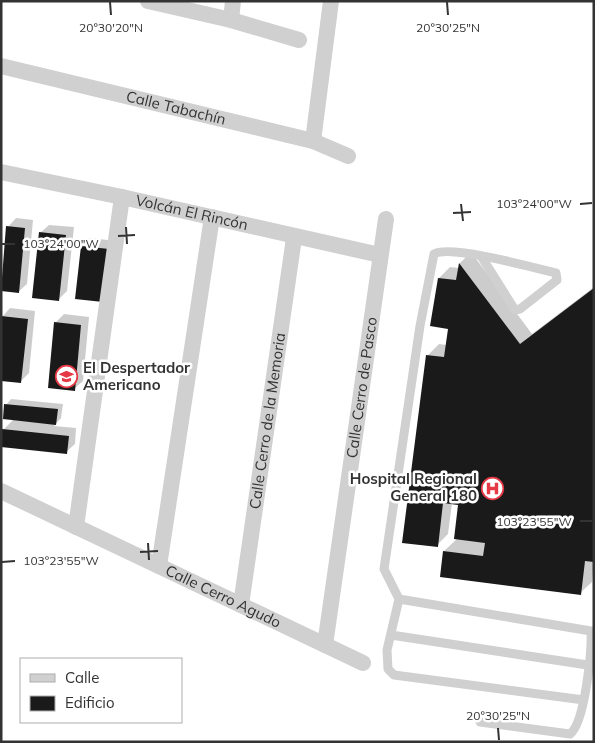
<svg xmlns="http://www.w3.org/2000/svg" width="595" height="743" font-family="Mulish,sans-serif">
  <rect width="100%" height="100%" fill="#fff"/>
  <path fill="#0003" d="M16 218 33 220 27 284 18 292 8 227Z
    M49 225 74 227 67 291 59 299 40 233Z
    M90 238 116 241 103 301 82 246Z
    M471 252 532 334 594 287V563L592 582 580 593 444 551 458 538 459 504 452 503 448 534 437 545 428 355 439 344 447 345 450 328 439 278 450 267 459 268 460 263Z
    M10 308 35 311 29 373 21 381 2 317Z
    M64 314 89 317 83 381 74 389 55 323Z
    M11 399 63 404 61 418 54 426 76 428 75 444 66 452 3 430 14 419 6 405Z"/>
  <path fill="#1a1a1a" d="M6 226 25 228 19 293 1 291Z
    M39 232 66 235 59 301 32 298Z
    M81 246 109 249 103 302 75 299Z
    M459 263 520 344 594 288V562L585 561 581 595 440 577 443 551 483 556 485 543 454 539 458 505 443 503 438 547 402 543 426 355 444 357 448 329 430 326 438 278 456 280Z
    M1 316 28 319 21 383 1 381Z
    M54 322 81 325 75 391 48 388Z
    M4 404 58 409 56 425 3 419Z
    M2 429 69 436 67 454 1 447Z"/>
  <g fill="none" stroke-linecap="round" stroke-linejoin="round">
    <path stroke="#d0d0d0" stroke-width="9" d="M481 256 515 310 520 309 557 280 556 273C535 268 449 244 434 254L420 326 384 569 399 599 387 650 388 669 394 675 584 700
      M399 599 591 631C592 650 585 723 570 734L480 722
      M391 635 594 666"/>
    <g stroke="#d0d0d0" stroke-width="16">
      <path d="M148 1 231 20 299 40"/>
      <path d="M231 20 233 1"/>
      <path id="s1" d="M1 66 313 141 348 156"/>
      <path d="M313 141 331 1"/>
      <path id="s2" d="M1 172 122 197 380 255"/>
      <path id="s3" d="M1 491 363 663"/>
      <path d="M76 527 122 197"/>
      <path d="M159 566 212 217"/>
      <path id="s4" d="M241 605 294 238"/>
      <path id="s5" d="M325 645 386 219"/>
    </g>
  </g>
  <path fill="none" stroke="#333" stroke-width="2" d="M110 2 111 15M447 2 448 15M461 204 463 221M580 204 592 203M453 213 471 212M126 227 127 244M118 236 135 235M2 244H15M580 521H592M148 543 149 560M140 552 158 551M2 562 15 561M498 728 499 740"/>
  <defs>
    <symbol id="school-ring" viewBox="-11 -11 22 22"><circle r="9.5" fill="#fff" stroke="#e63946" stroke-width="1.5"/><path d="M0-5L7-2L0 1L-7-2ZM-4 1L0 2.5L4 1V4Q0 6-4 4Z" fill="#e63946"/></symbol>
    <symbol id="hospital-ring" viewBox="-11 -11 22 22"><circle r="9.5" fill="#fff" stroke="#e63946" stroke-width="1.5"/><path d="M-5-5h3v3.5h4V-5h3V5h-3V1.5h-4V5h-3Z" fill="#e63946"/></symbol>
  </defs>
  <g fill-rule="evenodd">
    <use href="#school-ring" x="54" y="364" width="25" height="25"/>
    <use href="#hospital-ring" x="480" y="476" width="25" height="25"/>
  </g>
  <g text-anchor="middle" stroke-width="5" stroke-linejoin="round" paint-order="stroke">
    <g font-size="15" fill="#333" stroke="#fff">
      <text dy="5" stroke="none"><textPath href="#s1" startOffset="180">Calle Tabachín</textPath></text>
      <text dy="5" stroke="none"><textPath href="#s2" startOffset="195">Volcán El Rincón</textPath></text>
      <text dy="5" stroke="none"><textPath href="#s5" startOffset="260">Calle Cerro de Pasco</textPath></text>
      <text dy="5" stroke="none"><textPath href="#s4" startOffset="186">Calle Cerro de la Memoria</textPath></text>
      <text dy="5" stroke="none"><textPath href="#s3" startOffset="246">Calle Cerro Agudo</textPath></text>
    </g>
    <g font-size="15" font-weight="bold" fill="#333" stroke="#fff" text-anchor="start">
      <text x="83" y="373">El Despertador<tspan x="83" dy="17">Americano</tspan></text>
      <text x="477" y="484" text-anchor="end">Hospital Regional<tspan x="477" dy="17">General 180</tspan></text>
    </g>
  </g>
  <g font-size="12" text-anchor="middle" fill="#333" stroke="#fff" stroke-width="5" stroke-linejoin="round" paint-order="stroke">
    <text x="111" y="32">20°30'20"N</text>
    <text x="448" y="32">20°30'25"N</text>
    <text x="534" y="208">103°24'00"W</text>
    <text x="61" y="248">103°24'00"W</text>
    <text x="534" y="526">103°23'55"W</text>
    <text x="61" y="565">103°23'55"W</text>
    <text x="498" y="720">20°30'25"N</text>
  </g>
  <rect width="595" height="743" fill="none" stroke="#333333" stroke-width="5"/>
  <rect x="20" y="658" width="162" height="65" fill="#ffffff" stroke="#adadad"/>
  <rect x="30" y="674" width="25" height="8" fill="#d0d0d0" stroke="#adadad"/>
  <text x="65" y="683" font-size="15" fill="#333333">Calle</text>
  <rect x="30" y="696" width="25" height="15" fill="#1a1a1a" stroke="#adadad"/>
  <text x="65" y="708" font-size="15" fill="#333333">Edificio</text>
</svg>
